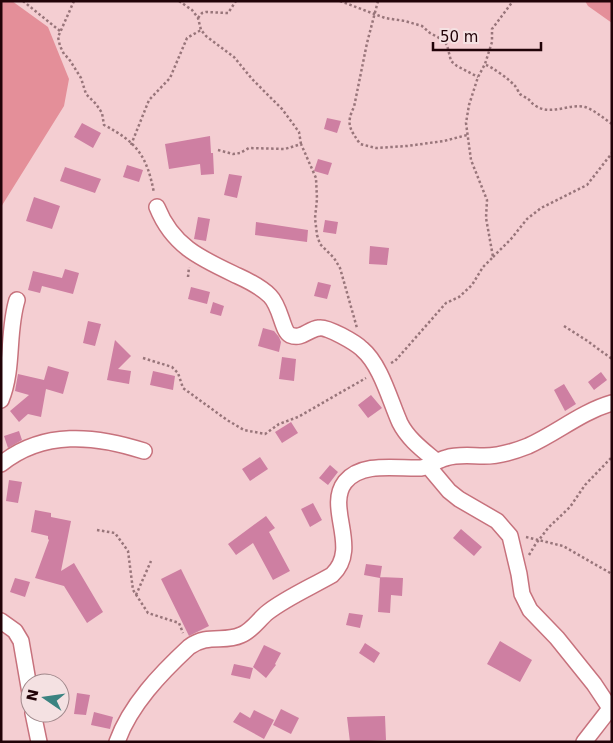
<svg xmlns="http://www.w3.org/2000/svg" width="613" height="743" font-family="'DejaVu Sans',sans-serif">
  <rect width="100%" height="100%" fill="#f4ced2"/>
  <path fill="#e48f99" d="M1 1H12L48 27 69 79 64 106 1 207Z
    M585 1H612V23L588 6Z"/>
  <path fill="#ce7fa2" d="M327 118 341 121 337 133 324 129Z
    M82 123 101 133 93 148 74 137Z
    M210 136 211 153H213L214 174 201 175 200 164 169 169 165 144Z
    M318 159 332 163 328 175 314 171Z
    M127 165 143 170 139 182 123 177Z
    M65 167 101 179 95 193 60 181Z
    M229 174 242 176 237 198 224 195Z
    M34 197 60 206 52 229 26 221Z
    M198 217 210 219 206 241 194 239Z
    M325 220 338 222 336 234 323 232Z
    M256 222 308 230 307 242 255 235Z
    M370 246 389 248 387 265 369 264Z
    M65 269 79 273 73 294 42 286 40 293 28 290 33 271 62 278Z
    M318 282 331 285 327 299 314 296Z
    M191 287 210 292 207 304 188 299Z
    M213 302 224 306 221 316 210 313Z
    M88 321 101 324 95 346 83 343Z
    M263 328 274 331 279 337 281 342 279 352 258 346Z
    M115 340 131 356 118 369 131 371 129 384 107 380Z
    M282 357 296 359 294 381 279 379Z
    M48 366 69 372 63 394 46 389 41 417 28 414 19 422 10 411 29 395 15 391 18 374 44 380Z
    M153 371 175 376 173 390 150 385Z
    M601 372 607 380 594 390 588 382Z
    M564 384 576 404 565 411 554 390Z
    M371 395 382 408 368 418 358 405Z
    M291 422 298 433 282 443 275 432Z
    M19 431 22 440 8 448 4 436Z
    M260 457 268 469 250 481 242 469Z
    M330 465 338 472 328 485 319 478Z
    M9 480 22 482 18 503 6 501Z
    M313 503 322 520 310 527 301 509Z
    M35 510 51 513V517L71 521 61 571 74 563 103 612 87 623 64 586 35 578 49 540 48 539V536L31 532Z
    M266 516 275 528 269 532 290 571 273 580 253 543 236 555 228 544Z
    M461 529 482 547 474 556 453 538Z
    M366 564 382 566 380 578 364 575Z
    M181 569 209 626 189 636 161 579Z
    M380 577 403 578 402 596 391 595 390 613 378 612Z
    M15 578 30 582 25 597 10 592Z
    M349 613 363 615 360 628 346 625Z
    M500 641 532 660 520 682 487 664Z
    M365 643 380 653 374 663 359 653Z
    M264 645 281 653 275 664 276 665 266 678 253 667Z
    M234 664 253 668 250 679 231 675Z
    M77 693 90 695 86 715 74 714Z
    M281 709 299 718 291 734 273 725Z
    M254 710 274 720 264 739 233 722 240 712 250 718Z
    M94 712 113 717 110 729 91 725Z
    M385 716 386 740 350 742 347 717Z"/>
  <g fill="none" stroke-linecap="round" stroke-linejoin="round">
    <defs>
      <path id="minor" d="M157 207C173 247 202 259 238 276 249 281 261 287 270 296 281 307 282 331 290 335 302 340 308 329 319 328 327 326 356 343 362 349 381 365 390 401 400 423 408 439 423 450 436 461
        M1 400C14 368 7 333 17 300
        M1 464C43 430 95 435 144 451
        M428 466 449 491 459 499 497 521 510 536 519 574 522 594 530 610 557 638 594 684 610 708
        M1 621 15 631 21 641 30 693
        M33 713 39 742
        M117 742C130 705 161 673 189 647 208 633 224 643 241 635 252 631 259 619 268 612 286 598 311 587 332 575 361 548 325 508 345 482 362 461 398 469 421 468 430 467 437 460 446 458 458 454 471 456 484 456 499 456 513 452 528 446 557 433 581 412 612 403
        M584 742 612 706"/>
    </defs>
    <use href="#minor" stroke="#c7727d" stroke-width="18"/>
    <path stroke="#98757a" stroke-width="2.5" stroke-dasharray="2.5 2.5" stroke-linecap="butt" d="M23 1 60 31
      M74 1 58 37 60 46 64 54 69 59 81 78 86 94 96 104 102 113 104 125C137 142 147 156 154 193
      M179 1 192 10 198 18 201 30 206 36 234 57 252 79 282 109 299 132 301 144
      M340 1 385 18 405 21 422 26 430 33 443 40 447 45 451 61 457 66 478 77
      M378 1 367 43 354 107C345 125 351 130 360 144L376 148 407 146 444 141 467 135
      M198 18 202 13 206 12 228 13 236 1
      M486 65C492 67 509 79 514 85 517 87 518 92 520 94 522 96 525 97 527 98 530 100 532 104 536 106 551 116 570 103 585 107 596 111 603 118 612 124
      M131 145 149 100 170 78 187 38 201 30
      M218 150 233 154 240 153 249 148 285 149 301 144 316 178 317 199 315 218 317 235 320 244 334 258 340 268 357 328
      M493 257 511 239 527 219 541 208 587 185 612 153
      M188 277 189 267
      M564 326 586 340 612 359
      M143 358 172 367 178 373 183 388 227 420 244 430 265 434 279 424 298 417 366 378
      M391 363 395 361 446 303 459 297 472 285 483 267 493 257 486 218 487 200 471 160 466 123 469 105 478 77 485 64 492 42V29L513 1
      M97 530 115 533 128 551 133 590 148 613 179 623 183 633
      M526 537 563 546 612 574
      M529 555 535 545 548 528 570 507 585 485 612 457
      M136 595 151 561"/>
    <use href="#minor" stroke="#fff" stroke-width="15"/>
  </g>
  <rect width="613" height="743" fill="none" stroke="#210308" stroke-width="5"/>
  <g transform="translate(45 698) rotate(283)"><circle r="24" fill="#f4e1e2" stroke="#a0888b"/>
  <path d="M0-4L9 19L0 12L-9 19Z" fill="#3b8381"/>
  <text y="-8" font-size="14" font-weight="bold" text-anchor="middle" fill="#210308">N</text>
  </g>
  <path d="M433 42v8h108v-8" fill="none" stroke="#210308" stroke-width="2.5"/>
  <text x="440" y="42" font-size="15" fill="#210308" stroke="#f4e1e2" stroke-width="4" paint-order="stroke">50 m</text>
</svg>
